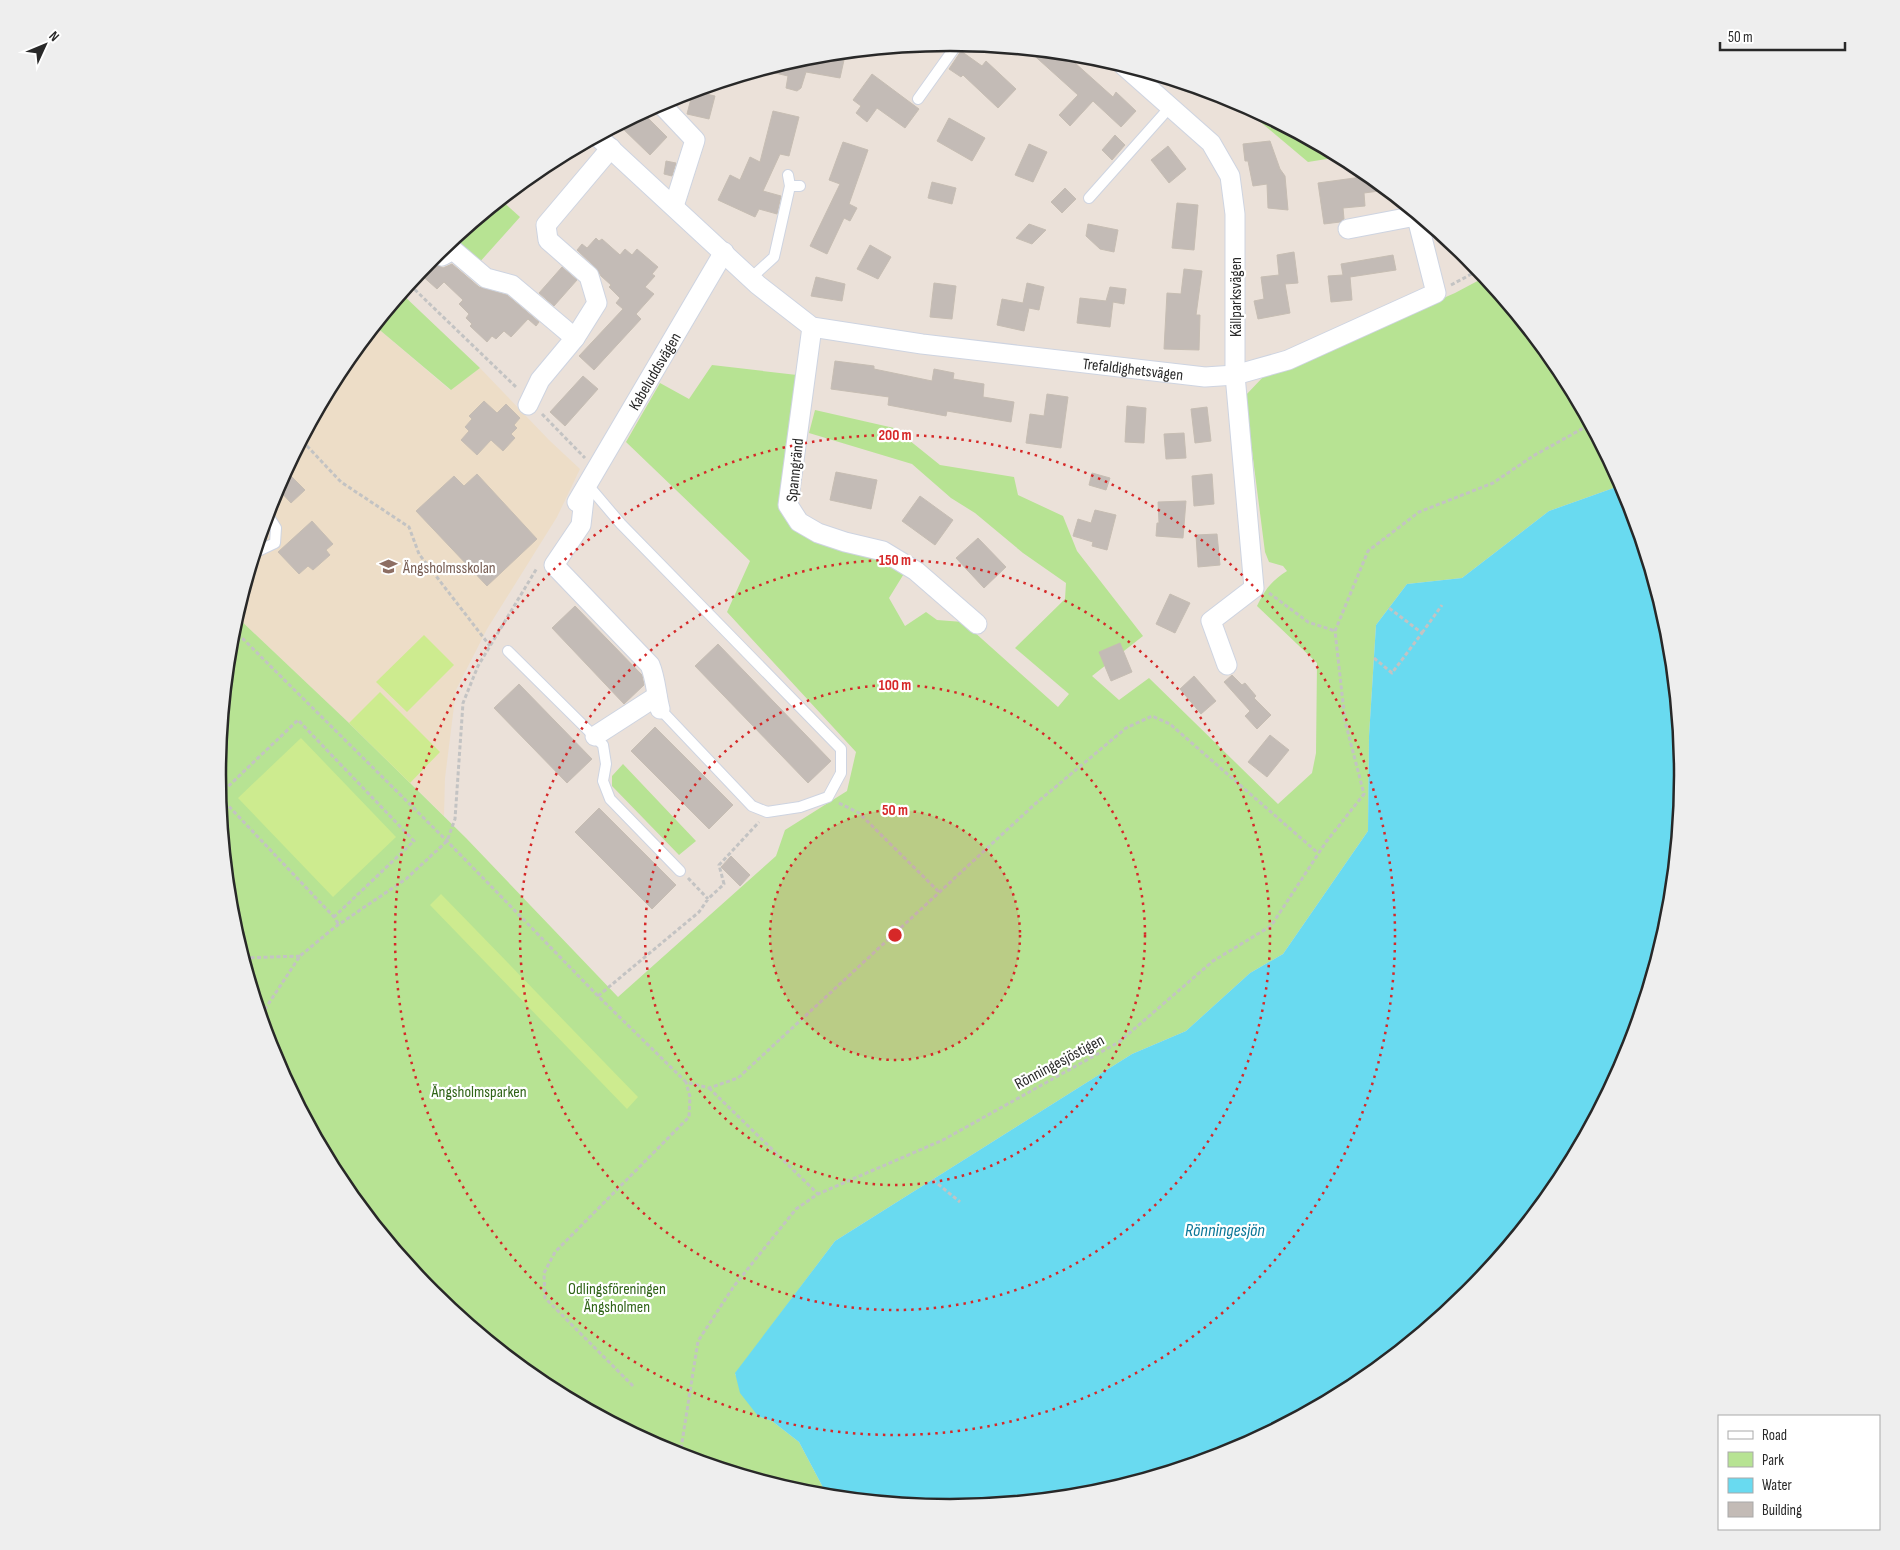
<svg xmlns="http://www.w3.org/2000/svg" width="1900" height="1550" font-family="'Sofia Sans Condensed',sans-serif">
  <rect width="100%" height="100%" fill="#ebe1d9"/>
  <path fill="#edddc7" d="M375 326 450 390 480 368 549 440 580 469 557 517 487 629 456 690 445 778 444 816 349 723 236 616 273 494 341 368Z"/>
  <path fill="#b7e393" d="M1249 108 1339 157 1308 162 1251 114Z
    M501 200 520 217 478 264 455 244 473 223Z
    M1485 277 1559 368 1622 485 1549 511 1462 578 1407 584 1376 625 1369 736 1368 831 1283 954 1250 973 1186 1031 1132 1054 835 1241 735 1374 758 1416 772 1421 799 1442 827 1495 807 1493 669 1452 543 1384 432 1293 341 1182 273 1055 232 918 218 775 232 632 236 616 349 723 466 838 618 997 776 856 785 830 847 791 856 752 727 612 750 561 626 442 660 383 689 399 712 365 797 375 789 518 799 533 860 552 905 572 889 598 905 626 926 612 937 620 963 622 1058 707 1069 694 1015 648 1065 599 1066 583 1023 553 975 513 951 498 912 464 809 433 815 410 894 428 940 465 1014 477 1018 495 1063 516 1077 551 1143 636 1092 676 1119 700 1149 678 1278 804 1312 773 1316 753 1317 663 1257 606C1264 591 1272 580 1287 571L1283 566 1269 562 1265 552 1245 396 1264 376 1455 293Z
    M402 294 480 368 451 390 375 326Z
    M623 764 696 841 679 855 612 786V776Z"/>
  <path fill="#cdeb8f" d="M424 635 454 665 407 712 376 682Z
    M380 692 440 752 410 783 349 723Z
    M301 738 396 837 333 897 238 798Z
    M441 894 638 1097 627 1109 430 905Z"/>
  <path fill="#69daf0" d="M1622 485 1627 495 1668 632 1682 775 1668 918 1627 1056 1559 1182 1468 1293 1357 1384 1230 1452 1093 1493 950 1507 827 1495 799 1442 772 1421 758 1416 740 1393 735 1373 835 1241 1132 1054 1186 1031 1250 973 1283 954 1368 831 1369 736 1376 625 1407 584 1462 578 1549 511Z"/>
  <path fill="#c3bbb6" stroke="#c6bdb3" d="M1028 50 1065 54 1113 97 1116 92 1136 111 1121 127 1093 101 1070 126 1059 115 1078 95Z
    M961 51 982 66 986 61 1016 89 998 108 963 75 961 77 949 69Z
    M819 55 844 60 840 78 806 72 801 88 797 91 786 88 788 76 762 70 807 57Z
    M872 74 919 109 905 128 877 108 867 122 856 113 861 106 853 100Z
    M693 91 715 96 709 119 687 114Z
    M773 111 799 117 789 156 780 154 763 191 781 196 777 214 759 209 755 217 718 200 730 175 740 180 750 157 760 162Z
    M643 113 667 137 650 155 619 125Z
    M949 118 985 138 972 161 937 141Z
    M1115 135 1125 145 1112 160 1102 150Z
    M1270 141 1280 169 1285 176 1288 210 1268 208 1267 184 1253 186 1248 161H1245L1243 144Z
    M843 142 868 150 849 204 857 208 850 221 844 218 827 254 810 246 840 184 829 180Z
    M1029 144 1047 152 1033 182 1015 175Z
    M1168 146 1186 169 1169 183 1151 160Z
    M666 161 676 163 672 176 664 174Z
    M1369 176 1387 190 1364 193 1365 206 1343 208 1344 219 1340 222 1324 224 1318 183Z
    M932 182 956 188 952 204 928 198Z
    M1065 188 1076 199 1062 213 1051 202Z
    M1177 203 1198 205 1194 250 1172 248Z
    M1029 224 1046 230 1032 244 1016 238Z
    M1088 224 1118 230 1114 252 1100 249 1086 236Z
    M596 238 599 241 602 239 620 255 625 249 632 255 637 249 658 267 652 274 655 276 645 287 654 294 636 314 641 319 594 370 579 356 623 309 616 303 620 298 609 287 611 285 601 276 596 268 577 250 582 244 587 248Z
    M870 245 891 257 878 279 857 269Z
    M1294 252 1298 283 1285 284 1290 313 1258 319 1254 301 1264 299 1261 277 1279 275 1277 255Z
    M1393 255 1396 270 1350 277 1352 300 1331 302 1328 276 1343 275 1341 264Z
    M430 260 443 268 452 264 479 287 507 295 539 322 536 326 528 319 511 337 504 331 496 339 492 336 487 342 470 326 472 324 466 318 469 314 459 304 463 300 444 282 437 289 419 273Z
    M562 267 577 280 554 306 539 293Z
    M1184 269 1202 271 1196 315H1200L1199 350 1164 349 1167 293 1181 294Z
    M816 277 845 284 842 301 811 296Z
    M934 283 956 286 952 319 930 317Z
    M1027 283 1044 287 1039 310 1029 308 1024 331 997 325 1002 299 1023 303Z
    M1110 287 1126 289 1124 304 1113 302 1110 327 1077 323 1080 298 1106 301Z
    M835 361 874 366V369L932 381 934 369 954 373 953 379 984 384 983 397 1014 402 1011 422 947 411 946 416 888 405 889 397 831 389Z
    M583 376 598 389 565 426 550 412Z
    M1047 394 1068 397 1061 448 1026 443 1030 414 1044 416Z
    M484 401 497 413 506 404 520 418 514 425 517 428 511 434 515 438 503 451 491 440 477 455 461 440 469 431 465 427 472 419 469 416Z
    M1127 406 1146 408 1144 443 1125 442Z
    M1207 407 1211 441 1195 443 1191 409Z
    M1184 433 1186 458 1166 459 1164 434Z
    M286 471 305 490 291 503 277 488Z
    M836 472 877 480 871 509 830 500Z
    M1092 473 1110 478 1106 490 1089 485Z
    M477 474 537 539 487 586 416 511 454 476 464 486Z
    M1212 474 1214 504 1194 506 1192 476Z
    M920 496 953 520 935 545 902 521Z
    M1186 501 1183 538 1156 536 1157 523H1159L1158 502Z
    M1095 510 1116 515 1107 550 1092 546 1093 542 1073 536 1078 519 1091 523Z
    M312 521 333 544 326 550 330 555 313 570 308 566 299 574 278 552Z
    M1217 534 1220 565 1198 567 1196 535Z
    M978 538 1006 567 984 588 956 558Z
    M1170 594 1190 603 1175 633 1156 624Z
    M575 606 642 675 644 685 624 704 552 628Z
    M1120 643 1132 672 1111 681 1099 652Z
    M718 644 831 761 808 783 695 666Z
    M1232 675 1242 685 1245 683 1256 696 1254 698 1271 715 1257 729 1245 716 1250 711 1224 682Z
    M1194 676 1216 701 1201 714 1180 689Z
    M519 684 592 759 567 783 494 708Z
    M655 727 733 805 709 829 631 751Z
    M1270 735 1289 750 1267 777 1248 762Z
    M599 808 676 885 652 909 575 832Z
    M731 856 750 875 740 886 721 867Z"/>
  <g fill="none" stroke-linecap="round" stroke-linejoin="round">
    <defs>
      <path id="lane" d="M918 99 958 43
        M790 186H800
        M1089 198 1170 107
        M751 278 774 257 790 186 788 175
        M587 484 621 524 841 749V773L828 797 800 807 767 812 752 806 660 709
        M256 552 275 543 276 528 267 514
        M508 651 603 745 606 764 603 781 610 799 680 871"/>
      <g id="street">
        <path d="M1124 66 1211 143 1230 176 1235 214V375L1254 588 1211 621 1227 665"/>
        <path d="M660 103 695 140 674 206"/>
        <path id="s1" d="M598 137 758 285 812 327 922 344 1205 377 1235 375 1288 360 1436 293 1416 214"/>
        <path d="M1348 229 1416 216"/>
        <path d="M438 252 442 256 453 250 486 278 512 285 575 338 540 380 528 405"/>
        <path d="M812 327 788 505 799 522 818 533 845 542 883 551 916 571 977 624"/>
        <path d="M575 338 597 303 589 276 548 240 546 225 611 148"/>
        <path d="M585 490 581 525 554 565 650 665C656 679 656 694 660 709"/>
        <path id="s2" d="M577 502 724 252"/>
        <path d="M595 736 657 696"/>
      </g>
    </defs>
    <use href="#lane" stroke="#ced4e1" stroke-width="12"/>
    <use href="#street" stroke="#ced4e1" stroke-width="21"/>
    <path stroke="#c3c3c3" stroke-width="3" stroke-dasharray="4 2.5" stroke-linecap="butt" d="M410 285 517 388
      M1451 285 1479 270
      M542 414 585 458
      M301 443 307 446 341 482 409 527 419 554 490 646
      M1269 593 1308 622 1335 631
      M233 629 447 841 598 996 686 1082 709 1088 738 1078 1035 804 1126 728 1152 716 1170 724 1318 853
      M1422 633 1442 605
      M1374 658 1392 673 1422 633 1389 608
      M219 795 298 720 414 841 334 917
      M220 797 334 917 339 925
      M839 803 859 813 939 892
      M688 878 708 899
      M244 958 300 956
      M598 996 699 912 708 899 724 884 719 865 759 822
      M261 1015 300 956 335 927 406 879 447 841 455 819 463 703 478 666 537 568
      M709 1088 818 1194
      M933 1180 960 1202
      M633 1386 545 1298 544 1273 555 1252 689 1117 690 1097 686 1082
      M680 1455 698 1341 734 1286 796 1209 818 1194 943 1140 1119 1042 1213 961 1271 926 1326 842 1364 794 1345 721 1335 631 1368 551 1419 512 1493 483 1533 456 1589 425"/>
    <use href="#lane" stroke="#fff" stroke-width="10"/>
    <use href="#street" stroke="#fff" stroke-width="19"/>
  </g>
  <circle cx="895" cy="935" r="125" fill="#d62828" fill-opacity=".12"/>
  <g fill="none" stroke="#d62828" stroke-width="2.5" stroke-dasharray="2.5 5">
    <circle cx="895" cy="935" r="125"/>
    <circle cx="895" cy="935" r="250"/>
    <circle cx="895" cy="935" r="375"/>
    <circle cx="895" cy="935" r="500"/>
  </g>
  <defs>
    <symbol id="school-bare" viewBox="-9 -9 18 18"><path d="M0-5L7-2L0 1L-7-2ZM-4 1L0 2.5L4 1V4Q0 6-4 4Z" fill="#8d6e63" stroke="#fff" stroke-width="2.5" paint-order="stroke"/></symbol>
  </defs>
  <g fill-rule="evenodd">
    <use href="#school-bare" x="376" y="554" width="25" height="25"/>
  </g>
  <g text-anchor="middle" stroke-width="4.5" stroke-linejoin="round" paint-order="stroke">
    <g font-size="16" fill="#282828" stroke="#fff">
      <text transform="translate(1235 297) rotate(-90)" y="6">Källparksvägen</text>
      <text dy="6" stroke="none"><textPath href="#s1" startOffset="610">Trefaldighetsvägen</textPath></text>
      <text dy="6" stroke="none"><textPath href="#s2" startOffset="152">Kabeluddsvägen</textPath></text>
      <text transform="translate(794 470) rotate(-84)" y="6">Spanngränd</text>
      <text transform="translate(1059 1061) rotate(-28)" y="6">Rönningesjöstigen</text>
    </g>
    <g font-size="16" fill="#785e54" stroke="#fff" text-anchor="start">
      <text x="403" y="573">Ängsholmsskolan</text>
    </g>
    <g font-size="16" fill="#306418" stroke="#fff">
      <text x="479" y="1097">Ängsholmsparken</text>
      <text x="617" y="1294">Odlingsföreningen<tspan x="617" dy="18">Ängsholmen</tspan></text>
    </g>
    <g font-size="18" font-style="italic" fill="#0b7798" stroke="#fff">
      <text x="1225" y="1236">Rönningesjön</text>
    </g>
  </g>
  <path d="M0 0H1900V1550H0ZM226 775a724 724 0 1 1 1448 0a724 724 0 1 1-1448 0Z" fill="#eee" fill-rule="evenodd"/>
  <path fill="none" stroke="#282828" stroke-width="2.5" d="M226 775a724 724 0 1 1 1448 0a724 724 0 1 1-1448 0Z"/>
  <circle cx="895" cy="935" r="8" fill="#d62828" stroke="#fff" stroke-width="2.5"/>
  <g font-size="15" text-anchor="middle" font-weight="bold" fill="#d62828" stroke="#fff" stroke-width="4.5" stroke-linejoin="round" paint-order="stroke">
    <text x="895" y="440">200 m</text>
    <text x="895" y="565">150 m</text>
    <text x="895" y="690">100 m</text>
    <text x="895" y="815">50 m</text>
  </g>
  <rect x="1718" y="1415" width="162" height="115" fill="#ffffff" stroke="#a9a9a9"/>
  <rect x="1728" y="1431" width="25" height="8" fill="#ffffff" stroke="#a9a9a9"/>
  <text x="1762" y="1440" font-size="15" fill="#282828">Road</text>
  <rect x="1728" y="1452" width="25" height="15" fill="#b7e393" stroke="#a9a9a9"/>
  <text x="1762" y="1465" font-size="15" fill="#282828">Park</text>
  <rect x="1728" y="1478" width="25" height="15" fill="#69daf0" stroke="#a9a9a9"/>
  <text x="1762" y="1490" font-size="15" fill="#282828">Water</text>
  <rect x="1728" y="1502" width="25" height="15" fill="#c3bbb6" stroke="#a9a9a9"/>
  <text x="1762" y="1515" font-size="15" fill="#282828">Building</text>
  <g transform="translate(45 45) rotate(46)" stroke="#ffffff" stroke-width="4" paint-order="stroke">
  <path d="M0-4L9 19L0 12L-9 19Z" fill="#282828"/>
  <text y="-8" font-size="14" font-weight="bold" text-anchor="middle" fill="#282828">N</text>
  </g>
  <path d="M1720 42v8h125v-8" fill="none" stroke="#282828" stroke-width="2.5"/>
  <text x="1728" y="42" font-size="15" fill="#282828" stroke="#ffffff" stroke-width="4" paint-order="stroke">50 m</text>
</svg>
